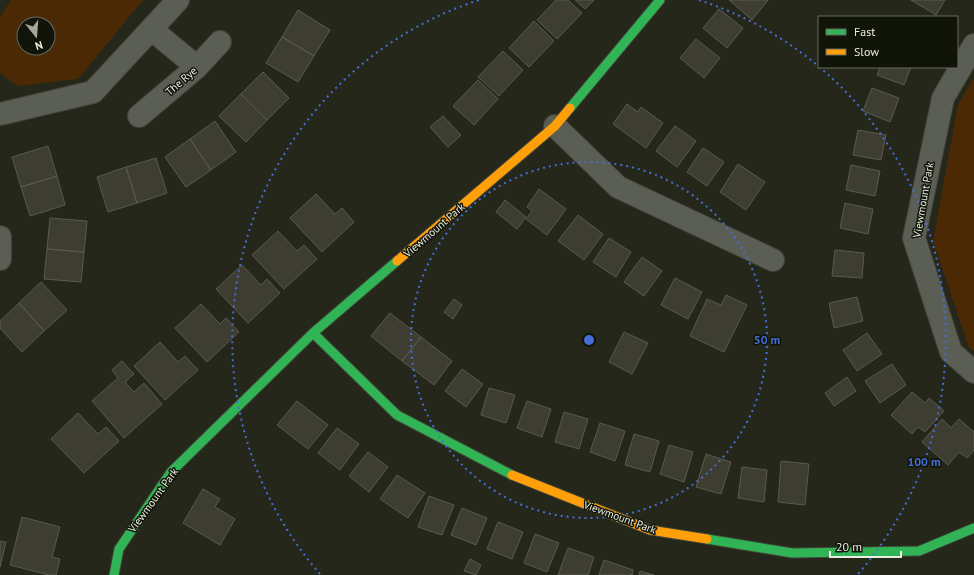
<svg xmlns="http://www.w3.org/2000/svg" width="974" height="575" font-family="'PT Sans',sans-serif">
  <rect width="100%" height="100%" fill="#242719"/>
  <path fill="#4c2905" fill-rule="evenodd" d="M11 0H143L78 79 18 86 0 73V17ZM24 24H48V48H24Z
    M974 78V351L969 348 933 241 958 104Z"/>
  <path fill="#3d3d31" stroke="#5b5a4e" d="M556 0H568L582 13 557 39 537 20Z
    M575 0H594L585 9Z
    M729 0H768L752 20Z
    M911 0H945L936 15Z
    M719 9 743 28 727 48 703 28Z
    M298 10 330 30 314 56 282 37Z
    M534 21 554 41 529 67 509 48Z
    M282 37 314 56 298 82 266 63Z
    M696 39 720 58 704 78 680 58Z
    M503 51 523 70 499 96 478 77Z
    M880 67H911L904 85 877 75Z
    M263 72 289 98 267 120 241 94Z
    M478 80 498 99 474 125 453 106Z
    M872 88 899 98 890 122 863 111Z
    M241 94 267 120 246 142 219 116Z
    M627 104 638 112 641 107 663 123 646 148 613 124Z
    M443 116 461 135 448 147 430 127Z
    M215 121 236 152 211 170 190 139Z
    M675 126 696 141 677 167 656 151Z
    M858 130 886 135 881 160 853 155Z
    M190 139 211 170 186 187 165 157Z
    M48 146 57 176 21 187 12 157Z
    M703 148 724 162 707 186 687 172Z
    M156 158 167 193 137 203 126 167Z
    M738 164 765 182 746 210 720 192Z
    M851 165 880 171 875 196 846 190Z
    M126 167 137 203 108 212 97 177Z
    M57 176 65 205 30 216 21 187Z
    M539 189 566 209 547 235 526 219 532 211 527 207Z
    M316 194 335 214 342 208 354 222 322 252 290 218Z
    M505 200 526 217 517 229 496 212Z
    M845 203 873 209 868 234 840 228Z
    M578 215 603 234 584 260 558 241Z
    M50 218 87 221 84 252 47 249Z
    M278 231 297 251 304 245 317 259 284 289 252 255Z
    M609 238 631 252 616 277 593 262Z
    M47 249 84 252 81 282 44 279Z
    M835 250 864 253 862 278 832 276Z
    M642 257 662 271 644 296 624 282Z
    M242 265 261 285 267 279 280 293 248 323 216 289Z
    M675 278 702 292 688 319 661 305Z
    M41 282 67 310 44 331 19 303Z
    M726 295 747 305 724 352 690 336 707 299 721 305Z
    M857 297 863 321 834 328 829 303Z
    M454 299 462 305 453 319 444 312Z
    M19 303 44 331 22 352 0 328V321Z
    M201 304 220 324 226 318 239 332 207 362 175 328Z
    M390 313 421 337 402 361 371 336Z
    M624 332 648 343 632 374 609 362Z
    M867 333 882 354 857 371 843 350Z
    M421 337 452 361 434 385 402 361Z
    M160 342 178 362 185 356 198 370 165 400 134 366Z
    M122 361 134 374 125 382 134 392 144 383 162 404 124 438 92 401 118 378 112 370Z
    M892 364 906 385 880 403 865 381Z
    M462 369 483 384 466 407 445 391Z
    M847 377 856 391 834 406 825 393Z
    M489 388 515 395 506 423 481 415Z
    M912 392 925 403 929 398 944 411 925 432 918 427 912 434 891 415Z
    M297 401 328 425 308 449 277 425Z
    M527 401 551 409 542 437 517 428Z
    M564 412 588 419 579 449 555 442Z
    M78 413 98 434 106 427 119 441 84 473 51 439Z
    M942 419 951 428 959 419 974 432V450L967 458 959 452 948 465 922 442Z
    M600 423 625 431 615 461 590 452Z
    M337 428 359 444 340 470 318 453Z
    M634 434 659 441 650 472 625 465Z
    M669 445 693 452 684 482 660 474Z
    M368 452 388 467 369 492 349 476Z
    M706 454 731 462 721 494 696 487Z
    M781 461 809 464 805 505 778 502Z
    M742 467 767 470 764 502 738 498Z
    M397 475 425 493 408 518 380 499Z
    M203 489 220 499 215 507 235 519 220 545 183 523Z
    M429 496 454 505 442 535 418 527Z
    M462 508 487 518 476 545 451 535Z
    M22 517 60 527 52 557 60 559 56 575H49L10 565Z
    M498 522 523 532 512 559 487 549Z
    M535 534 559 543 547 572 524 563Z
    M0 541 6 542 0 567Z
    M568 548 594 557 588 575H558Z
    M470 559 481 565 476 575 464 571Z
    M604 560 633 570 632 575H599Z
    M640 571 654 575H639Z"/>
  <g fill="none" stroke-linecap="round" stroke-linejoin="round">
    <defs>
      <path id="street" d="M151 29 197 67
        M974 45 943 98 914 238 951 352 974 372
        M0 114 93 92 178 0
        M139 116 197 67 220 42
        M555 126 618 187 773 260
        M0 237V259"/>
      <path id="fast" d="M570 108 660 0
        M313 333 397 415 512 475
        M707 539 792 553 919 551 974 528
        M114 575 119 549 171 472 313 333 397 261"/>
      <path id="slow" d="M397 261 555 126 570 108
        M512 475 650 530 707 539"/>
    </defs>
    <use href="#street" stroke="#414439" stroke-width="24"/>
    <use href="#fast" stroke="#414439" stroke-width="11"/>
    <use href="#slow" stroke="#414439" stroke-width="11"/>
    <use href="#street" stroke="#5b5e54" stroke-width="22"/>
    <use href="#fast" stroke="#30b455" stroke-width="9"/>
    <use href="#slow" stroke="#ff9f0a" stroke-width="9"/>
  </g>
  <g fill="none" stroke="#466ed9" stroke-width="2" stroke-dasharray="2 4">
    <circle cx="589" cy="340" r="178"/>
    <path d="M320 574A357 357 0 0 1 479 0M699 0A357 357 0 0 1 858 574"/>
  </g>
  <g text-anchor="middle" stroke-width="3" stroke-linejoin="round" paint-order="stroke">
    <g font-size="11" fill="#eaeedf" stroke="#111409">
      <text transform="translate(181 81) rotate(-41)" y="4">The Rye</text>
      <text transform="translate(923 200) rotate(-80)" y="4">Viewmount Park</text>
      <text transform="translate(434 230) rotate(-41)" y="4">Viewmount Park</text>
      <text transform="translate(153 500) rotate(-54)" y="4">Viewmount Park</text>
      <text transform="translate(620 517) rotate(20)" y="4">Viewmount Park</text>
    </g>
  </g>
  <circle cx="589" cy="340" r="6" fill="#466ed9" stroke="#111409" stroke-width="2"/>
  <g font-size="12" text-anchor="middle" font-weight="bold" fill="#466ed9" stroke="#111409" stroke-width="3" stroke-linejoin="round" paint-order="stroke">
    <text x="767" y="344">50 m</text>
    <text x="924" y="466">100 m</text>
  </g>
  <rect x="818" y="16" width="140" height="52" fill="#111409" stroke="#686b5f"/>
  <rect x="826" y="29" width="20" height="6" fill="#30b455" stroke="#686b5f"/>
  <text x="854" y="36" font-size="12" fill="#eaeedf">Fast</text>
  <rect x="826" y="49" width="20" height="6" fill="#ff9f0a" stroke="#686b5f"/>
  <text x="854" y="56" font-size="12" fill="#eaeedf">Slow</text>
  <g transform="translate(36 36) rotate(163)"><circle r="19" fill="#111409" stroke="#686b5f"/>
  <path d="M0-3L7 15L0 10L-7 15Z" fill="#a5a89a"/>
  <text y="-6" font-size="11" font-weight="bold" text-anchor="middle" fill="#eaeedf">N</text>
  </g>
  <path d="M830 551v6h71v-6" fill="none" stroke="#eaeedf" stroke-width="2"/>
  <text x="836" y="551" font-size="12" fill="#eaeedf" stroke="#111409" stroke-width="3" paint-order="stroke">20 m</text>
</svg>
